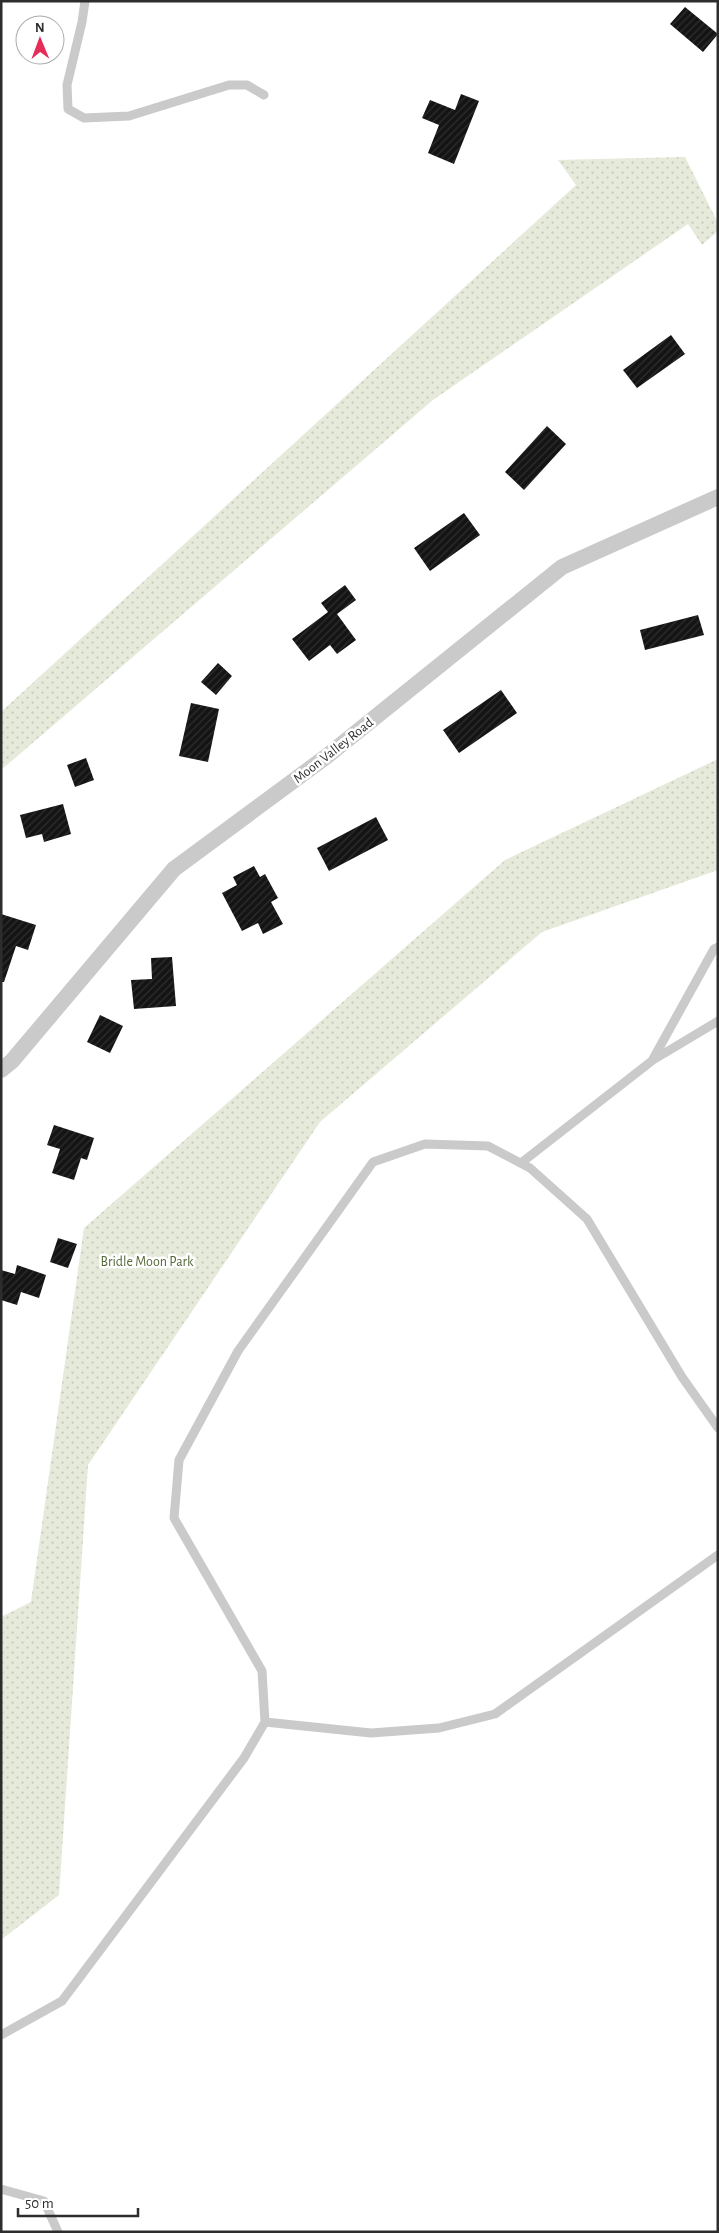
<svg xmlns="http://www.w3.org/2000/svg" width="719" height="2233" font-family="'Alegreya Sans',sans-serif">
  <defs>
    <pattern id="park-dots" width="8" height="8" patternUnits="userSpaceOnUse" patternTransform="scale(1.25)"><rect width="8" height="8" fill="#e6eada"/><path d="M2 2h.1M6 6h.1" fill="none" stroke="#c6c9bb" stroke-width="1.8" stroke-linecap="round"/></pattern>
    <pattern id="building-hatch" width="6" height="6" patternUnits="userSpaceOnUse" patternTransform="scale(1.25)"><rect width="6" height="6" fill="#141414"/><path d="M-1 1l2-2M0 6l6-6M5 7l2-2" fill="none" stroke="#2e2e2e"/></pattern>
  </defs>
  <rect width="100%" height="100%" fill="#fff"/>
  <path fill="url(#park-dots)" d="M685 157 718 223V231L702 245 688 224 433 400 1 770V712L576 185 558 160Z
    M718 759V870L542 932 320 1122 88 1465 59 1895 1 1940V1617L31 1602 84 1228 505 860Z"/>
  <path fill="url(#building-hatch)" d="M685 7 718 34 703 52 670 24Z
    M461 94 479 101 454 164 428 153 439 125 422 118 430 100 455 110Z
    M671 335 685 354 637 388 623 370Z
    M547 426 566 444 524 490 505 472Z
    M464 513 480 535 430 571 414 548Z
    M345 585 356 600 337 614 356 640 337 654 330 645 309 661 292 639 328 612 321 603Z
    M698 615 704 635 645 650 640 630Z
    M218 663 232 676 216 695 201 682Z
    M501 690 517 713 459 753 443 730Z
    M191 703 219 709 208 762 179 756Z
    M86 758 94 780 75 787 67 765Z
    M63 804 71 834 44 842 42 834 26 838 20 815Z
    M376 817 388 840 329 871 317 848Z
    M254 866 260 877 265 874 278 898 271 902 283 924 263 934 258 923 242 931 222 893 237 885 233 877Z
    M1 914 36 925 28 950 16 946 4 982H1Z
    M172 957 176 1006 134 1009 131 980 152 979 151 958Z
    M100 1015 123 1026 110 1053 87 1042Z
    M54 1125 94 1138 87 1160 81 1158 74 1180 52 1173 60 1149 47 1145Z
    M58 1238 77 1244 68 1268 50 1262Z
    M17 1265 46 1275 39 1298 21 1292 17 1305 1 1300V1270L15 1274Z"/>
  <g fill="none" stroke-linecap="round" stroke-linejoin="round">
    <path stroke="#cacaca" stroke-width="9" d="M85 1 82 22 67 85 68 109 84 118 129 116 229 85H247L264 95
      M653 1059 714 949 718 947
      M521 1163 653 1060 718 1021
      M265 1722 371 1733 439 1728 495 1714 718 1555
      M1 2035 62 2001 244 1758 265 1722 262 1671 174 1518 179 1460 238 1351 373 1162 425 1144 488 1146 530 1168 587 1219 682 1377 718 1428
      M1 2189 44 2201 58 2232"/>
    <path stroke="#cacaca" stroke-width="16" d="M1 1070 12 1061 174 869 327 756 562 567 718 497"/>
  </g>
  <g text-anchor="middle" stroke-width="5" stroke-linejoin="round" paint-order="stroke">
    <g font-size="14" fill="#2d2d2d" stroke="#fff">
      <text transform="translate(333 750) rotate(-38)" y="5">Moon Valley Road</text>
    </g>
    <g font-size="14" fill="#57683a" stroke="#fff">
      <text x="147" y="1266">Bridle Moon Park</text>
    </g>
  </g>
  <rect width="719" height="2233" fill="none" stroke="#2d2d2d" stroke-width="5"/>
  <g transform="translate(40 40) rotate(359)"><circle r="24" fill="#ffffff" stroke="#ababab"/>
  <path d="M0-4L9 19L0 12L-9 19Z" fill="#e52d5a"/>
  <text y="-8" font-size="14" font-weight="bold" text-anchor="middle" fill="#2d2d2d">N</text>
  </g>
  <path d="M18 2208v8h120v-8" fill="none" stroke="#2d2d2d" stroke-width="2.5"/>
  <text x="25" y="2208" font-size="15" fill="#2d2d2d" stroke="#ffffff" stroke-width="4" paint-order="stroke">50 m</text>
</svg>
